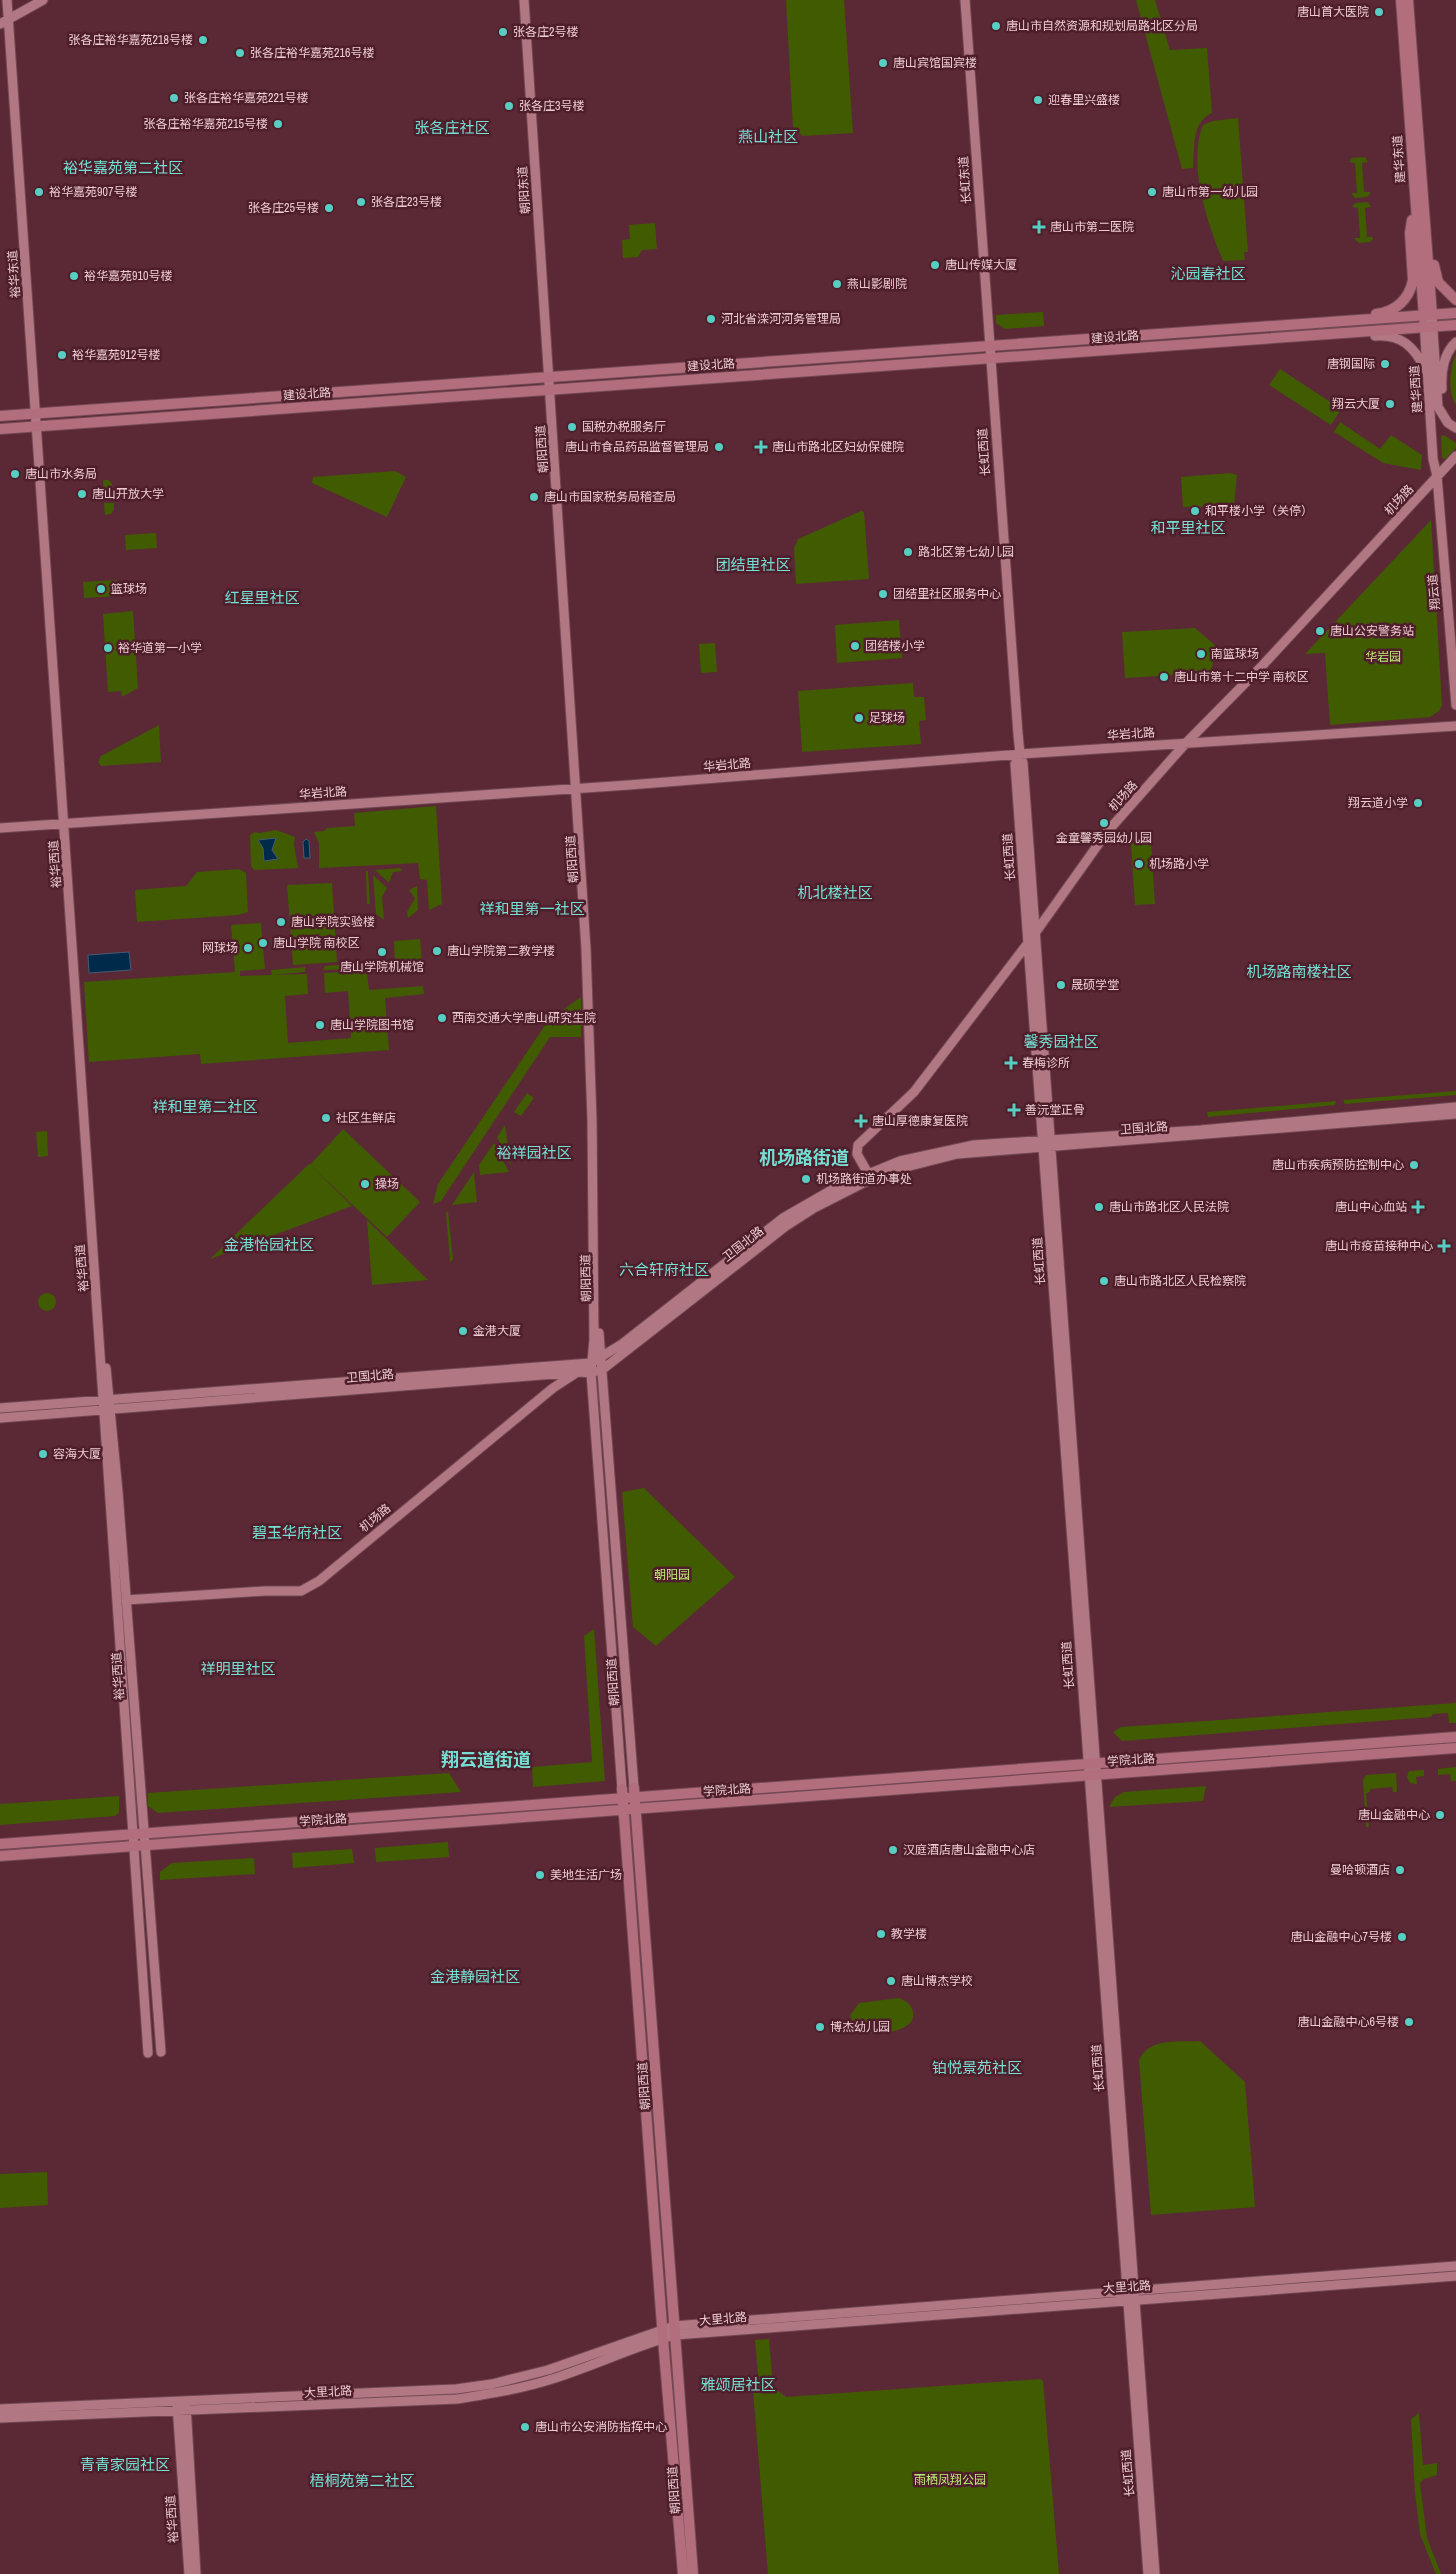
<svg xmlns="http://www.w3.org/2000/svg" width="1456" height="2574" font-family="'Archivo Narrow','Noto Sans SC',sans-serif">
  <rect width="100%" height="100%" fill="#5a2935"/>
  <path fill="#415b01" d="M786 0H844L853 133 803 136 793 128Z
    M1136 0H1155L1170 50 1207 48 1212 113C1191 123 1195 147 1193 168L1182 169Z
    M1238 118 1248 252H1244L1245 260 1223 261C1208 224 1187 165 1203 125L1213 121Z
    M1365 157 1368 162 1362 163 1364 192H1370V194L1367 197 1355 198 1351 193H1357L1355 163 1349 162 1352 158Z
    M1368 202 1371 207 1365 208 1367 237H1373V239L1370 242 1359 243 1354 238H1360L1358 208 1352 207 1355 203Z
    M655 223 657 249 642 250 638 257 623 258 622 240 630 239 629 225Z
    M1043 312 1044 326 1005 329 996 323V315Z
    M1456 354V405C1447 392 1450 367 1456 354Z
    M1280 369 1341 409 1331 425 1269 385Z
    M1340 422 1380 449 1391 435 1422 455 1421 470 1383 463 1334 432Z
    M1444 435 1456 443V448L1445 459 1442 458 1441 436Z
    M395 471 406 477 387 517 312 483 313 477Z
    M1230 473 1237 475 1234 506 1183 507 1181 477Z
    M103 480H108L112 483 113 496 104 498Z
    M104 503H114V510L111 514 105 515Z
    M861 511 864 512 869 579 796 584 794 548 798 539Z
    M1431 520 1442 705 1439 711 1430 717 1330 725 1325 653 1305 654Z
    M156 533 157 548 126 550 125 535Z
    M117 580 118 596 84 598 83 582Z
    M133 611 138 688 122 697 121 691 108 692 103 614Z
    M899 620 902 658 837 663 835 625Z
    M1195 628 1216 646 1211 673 1125 678 1122 632Z
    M715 643 717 672 701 673 699 644Z
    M913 683 914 697H924L926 720 919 721 921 744 802 752 798 691Z
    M159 725 161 762 101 766 98 762 101 756Z
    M436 806 442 904 429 910 427 880 420 879 418 863 319 868V843L314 832 324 831 327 828 355 826 354 813Z
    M276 830 295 837 294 845 298 868 254 870 251 866 250 835 255 832 260 833Z
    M1151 842 1155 904 1135 905 1131 843Z
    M400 868 402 871 393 872 389 883 375 870Z
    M239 869 246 873 248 912 238 915 137 922 135 890 186 886 197 872Z
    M366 871H368L370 904H367Z
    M373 875 387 888 382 897 384 920 376 914Z
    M332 883 337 962 293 965 287 885Z
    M417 886 418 910 408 918 407 912 415 898 409 890Z
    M261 923 265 969 240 971V976L307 974 308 994 285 996 288 1043 351 1038 348 991 325 993 324 973 367 971 369 990 423 986 424 994 385 998 389 1050 201 1064 200 1054 89 1062 84 982 235 972 231 925Z
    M420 939 422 961 395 963 394 941Z
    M361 963 362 969 323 970 325 966Z
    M305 967V972L272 975 271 970Z
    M581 997V1037H550L441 1201 433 1204 438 1184 548 1021Z
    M1456 1091V1095L1345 1104 1343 1100Z
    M527 1093 534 1098 521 1116 514 1112Z
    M1336 1101 1335 1105 1208 1117 1207 1112Z
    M505 1125 511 1166 497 1137Z
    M343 1129 420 1202 387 1237 310 1165Z
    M47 1131 48 1156 38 1157 36 1132Z
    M494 1143 509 1172 480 1175 479 1165Z
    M309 1164 352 1206 210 1259Z
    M474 1172 477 1202 452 1205Z
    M448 1211 453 1259 450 1262 446 1213Z
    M367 1220 428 1280 372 1285Z
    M38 1302a9 9 0 1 1 18 0a9 9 0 1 1-18 0Z
    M644 1488 735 1577 656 1646 633 1627 622 1492Z
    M594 1629 605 1781 533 1787 532 1767 592 1762 584 1636Z
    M1456 1703V1723H1449L1448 1713 1433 1714 1431 1717 1122 1741 1113 1732 1121 1727Z
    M1456 1767V1781H1451L1450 1774 1438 1775V1769Z
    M1424 1770V1776L1416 1777 1417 1784 1410 1783 1407 1777 1409 1771Z
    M449 1773 461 1792 158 1813 148 1806V1793Z
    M1396 1773 1397 1792H1393L1392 1787 1370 1789V1792L1366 1793 1369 1827H1366L1363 1780 1366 1775Z
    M1206 1786 1203 1801 1109 1807 1115 1797 1124 1792Z
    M119 1796V1813L115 1816 0 1825V1804Z
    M448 1842 449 1857 376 1862 375 1848Z
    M352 1849 354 1863 293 1868 292 1853Z
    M254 1858 255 1874 160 1880V1872L172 1863Z
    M899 1998C904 2000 908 2002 911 2007 926 2034 864 2039 853 2026L850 2015 859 2003Z
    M1200 2041 1245 2082 1255 2207 1151 2215 1139 2060C1149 2037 1179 2042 1200 2041Z
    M47 2172 48 2205 0 2208V2174Z
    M769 2339 773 2387 786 2397 1040 2379 1043 2381 1059 2574H768L753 2390 759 2386 755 2340Z
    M1419 2413 1423 2465 1437 2463V2475L1424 2479 1420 2483 1427 2538 1441 2574H1436L1420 2534 1415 2493 1411 2419Z"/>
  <path fill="#002a4a" stroke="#475b73" d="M276 838 272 850 278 859 264 861 263 848 258 840Z
    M306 839 309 841 310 858H304L303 842Z
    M129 952 131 970 89 973 88 955Z"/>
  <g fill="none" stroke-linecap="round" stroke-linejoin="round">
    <defs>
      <path id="secondary" d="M7 0 148 2053
        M524 0 586 949 592 1120 594 1339 591 1373 622 1789
        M965 0 1018 734 1020 754 1023 763C1065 1367 1112 1970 1155 2574
        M0 24 43 0
        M1432 315 1438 407 1448 423 1456 428
        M1424 322 1433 459 1437 476 1456 705
        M1375 336C1402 334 1414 347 1426 370
        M1442 389C1441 372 1443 354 1456 342
        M1020 754 1015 764 1028 943 1148 2574
        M0 828 629 785 1020 754 1456 726
        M870 1177 857 1154 858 1145 914 1092 1028 943 1107 832 1185 744 1261 667 1456 456
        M599 1333 634 1788
        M106 1368 118 1492 161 2052
        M0 1408 591 1363 622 1344 783 1218 837 1187 900 1161 974 1145 1201 1130 1456 1107
        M0 1418 579 1372 591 1373 603 1369 786 1226 814 1208 871 1179 906 1167 957 1154 1456 1114
        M126 1600 265 1591H301L319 1581 553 1388 576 1373
        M177 2405 189 2574
        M186 2405 196 2574
        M0 2409 456 2389 492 2384 548 2370 674 2326 1456 2266
        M0 2418 457 2399C489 2394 521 2389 552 2379 593 2366 633 2347 675 2335L1456 2276"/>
      <path id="primary" d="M1401 0 1424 317
        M1408 0 1432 315
        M1434 265 1438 282 1456 300
        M1376 314C1395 312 1409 300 1413 280L1410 233 1412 220
        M0 416 1456 313
        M0 429 1456 325
        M634 1788 693 2574
        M622 1789 663 2339 683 2574
        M0 1844 1456 1737
        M0 1856 1456 1748"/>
    </defs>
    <use href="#secondary" stroke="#724853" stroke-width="11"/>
    <use href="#primary" stroke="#724853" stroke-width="12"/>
    <use href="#secondary" stroke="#b17883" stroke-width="9"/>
    <use href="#primary" stroke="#b26e7c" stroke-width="10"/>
  </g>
  <g fill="#57cec2" stroke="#4f1e2b" stroke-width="2">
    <circle cx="1379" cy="12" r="5"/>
    <circle cx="996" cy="26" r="5"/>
    <circle cx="503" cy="32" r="5"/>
    <circle cx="203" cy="40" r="5"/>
    <circle cx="240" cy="53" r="5"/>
    <circle cx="883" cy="63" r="5"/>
    <circle cx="174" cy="98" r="5"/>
    <circle cx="1038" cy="100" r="5"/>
    <circle cx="509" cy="106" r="5"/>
    <circle cx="278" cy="124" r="5"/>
    <circle cx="39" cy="192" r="5"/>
    <circle cx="1152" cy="192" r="5"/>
    <circle cx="361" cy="202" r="5"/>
    <circle cx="329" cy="208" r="5"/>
    <path d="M1036.5 219.5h5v5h5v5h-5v5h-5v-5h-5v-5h5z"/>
    <circle cx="935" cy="265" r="5"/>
    <circle cx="74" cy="276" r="5"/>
    <circle cx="837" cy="284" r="5"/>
    <circle cx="711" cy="319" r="5"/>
    <circle cx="62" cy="355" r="5"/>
    <circle cx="1385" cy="364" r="5"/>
    <circle cx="1390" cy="404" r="5"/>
    <circle cx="572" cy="427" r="5"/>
    <circle cx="719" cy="447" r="5"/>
    <path d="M758.5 439.5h5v5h5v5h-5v5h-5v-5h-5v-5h5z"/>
    <circle cx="15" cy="474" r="5"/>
    <circle cx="82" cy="494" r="5"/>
    <circle cx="534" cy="497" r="5"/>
    <circle cx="1195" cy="511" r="5"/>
    <circle cx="908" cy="552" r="5"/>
    <circle cx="101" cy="589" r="5"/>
    <circle cx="883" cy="594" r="5"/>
    <circle cx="1320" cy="631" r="5"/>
    <circle cx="855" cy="646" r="5"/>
    <circle cx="108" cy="648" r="5"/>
    <circle cx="1201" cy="654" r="5"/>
    <circle cx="1164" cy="677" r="5"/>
    <circle cx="859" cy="718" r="5"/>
    <circle cx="1418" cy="803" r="5"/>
    <circle cx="1104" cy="823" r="5"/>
    <circle cx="1139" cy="864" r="5"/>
    <circle cx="281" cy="922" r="5"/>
    <circle cx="263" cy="943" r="5"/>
    <circle cx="248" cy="948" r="5"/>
    <circle cx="437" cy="951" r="5"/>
    <circle cx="382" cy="952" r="5"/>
    <circle cx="1061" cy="985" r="5"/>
    <circle cx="442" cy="1018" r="5"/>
    <circle cx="320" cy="1025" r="5"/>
    <path d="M1008.5 1055.5h5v5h5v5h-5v5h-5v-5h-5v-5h5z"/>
    <path d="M1011.5 1102.5h5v5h5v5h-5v5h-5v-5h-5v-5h5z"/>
    <circle cx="326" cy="1118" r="5"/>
    <path d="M858.5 1113.5h5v5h5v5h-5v5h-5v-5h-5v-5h5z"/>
    <circle cx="1414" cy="1165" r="5"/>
    <circle cx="806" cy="1179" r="5"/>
    <circle cx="365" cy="1184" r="5"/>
    <circle cx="1099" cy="1207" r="5"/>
    <path d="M1415.5 1199.5h5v5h5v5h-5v5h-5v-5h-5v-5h5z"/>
    <path d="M1441.5 1238.5h5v5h5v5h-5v5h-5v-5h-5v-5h5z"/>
    <circle cx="1104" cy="1281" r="5"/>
    <circle cx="463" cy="1331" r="5"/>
    <circle cx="43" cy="1454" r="5"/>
    <circle cx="1440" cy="1815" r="5"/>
    <circle cx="893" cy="1850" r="5"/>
    <circle cx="1400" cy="1870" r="5"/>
    <circle cx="540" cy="1875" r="5"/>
    <circle cx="881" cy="1934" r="5"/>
    <circle cx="1402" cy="1937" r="5"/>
    <circle cx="891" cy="1981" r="5"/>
    <circle cx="1409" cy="2022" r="5"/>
    <circle cx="820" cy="2027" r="5"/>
    <circle cx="525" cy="2427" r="5"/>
  </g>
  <g text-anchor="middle" stroke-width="5" stroke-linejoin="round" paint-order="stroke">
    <g font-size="12" fill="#edcdd2" stroke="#4f1e2b" text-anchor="start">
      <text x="1369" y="16" text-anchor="end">唐山首大医院</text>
      <text x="1006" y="30">唐山市自然资源和规划局路北区分局</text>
      <text x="513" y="36">张各庄2号楼</text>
      <text x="193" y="44" text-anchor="end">张各庄裕华嘉苑218号楼</text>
      <text x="250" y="57">张各庄裕华嘉苑216号楼</text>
      <text x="893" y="67">唐山宾馆国宾楼</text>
      <text x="184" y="102">张各庄裕华嘉苑221号楼</text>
      <text x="1048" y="104">迎春里兴盛楼</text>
      <text x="519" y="110">张各庄3号楼</text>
      <text x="268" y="128" text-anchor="end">张各庄裕华嘉苑215号楼</text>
      <text x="49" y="196">裕华嘉苑907号楼</text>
      <text x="1162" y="196">唐山市第一幼儿园</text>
      <text x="371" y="206">张各庄23号楼</text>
      <text x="319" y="212" text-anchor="end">张各庄25号楼</text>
      <text x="1050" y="231">唐山市第二医院</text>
      <text x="945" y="269">唐山传媒大厦</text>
      <text x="84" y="280">裕华嘉苑910号楼</text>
      <text x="847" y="288">燕山影剧院</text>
      <text x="721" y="323">河北省滦河河务管理局</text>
      <text x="72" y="359">裕华嘉苑912号楼</text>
      <text x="1375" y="368" text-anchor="end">唐钢国际</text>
      <text x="1380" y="408" text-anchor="end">翔云大厦</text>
      <text x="582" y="431">国税办税服务厅</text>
      <text x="709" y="451" text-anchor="end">唐山市食品药品监督管理局</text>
      <text x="772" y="451">唐山市路北区妇幼保健院</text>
      <text x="25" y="478">唐山市水务局</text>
      <text x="92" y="498">唐山开放大学</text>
      <text x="544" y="501">唐山市国家税务局稽查局</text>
      <text x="1205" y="515">和平楼小学（关停）</text>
      <text x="918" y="556">路北区第七幼儿园</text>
      <text x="111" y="593">篮球场</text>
      <text x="893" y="598">团结里社区服务中心</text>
      <text x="1330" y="635">唐山公安警务站</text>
      <text x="865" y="650">团结楼小学</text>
      <text x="118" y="652">裕华道第一小学</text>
      <text x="1211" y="658">南篮球场</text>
      <text x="1174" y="681">唐山市第十二中学 南校区</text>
      <text x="869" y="722">足球场</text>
      <text x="1408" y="807" text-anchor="end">翔云道小学</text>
      <text x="1104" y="842" text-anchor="middle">金童馨秀园幼儿园</text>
      <text x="1149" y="868">机场路小学</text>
      <text x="291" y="926">唐山学院实验楼</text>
      <text x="273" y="947">唐山学院 南校区</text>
      <text x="238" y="952" text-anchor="end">网球场</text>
      <text x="447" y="955">唐山学院第二教学楼</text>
      <text x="382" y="971" text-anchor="middle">唐山学院机械馆</text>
      <text x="1071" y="989">晟硕学堂</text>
      <text x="452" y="1022">西南交通大学唐山研究生院</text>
      <text x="330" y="1029">唐山学院图书馆</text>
      <text x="1022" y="1067">春梅诊所</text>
      <text x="1025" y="1114">善沅堂正骨</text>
      <text x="336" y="1122">社区生鲜店</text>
      <text x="872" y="1125">唐山厚德康复医院</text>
      <text x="1404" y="1169" text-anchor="end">唐山市疾病预防控制中心</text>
      <text x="816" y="1183">机场路街道办事处</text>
      <text x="375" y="1188">操场</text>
      <text x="1109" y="1211">唐山市路北区人民法院</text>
      <text x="1407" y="1211" text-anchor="end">唐山中心血站</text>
      <text x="1433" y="1250" text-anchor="end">唐山市疫苗接种中心</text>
      <text x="1114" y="1285">唐山市路北区人民检察院</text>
      <text x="473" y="1335">金港大厦</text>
      <text x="53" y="1458">容海大厦</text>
      <text x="1430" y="1819" text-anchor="end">唐山金融中心</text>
      <text x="903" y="1854">汉庭酒店唐山金融中心店</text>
      <text x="1390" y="1874" text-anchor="end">曼哈顿酒店</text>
      <text x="550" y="1879">美地生活广场</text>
      <text x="891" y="1938">教学楼</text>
      <text x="1392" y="1941" text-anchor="end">唐山金融中心7号楼</text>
      <text x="901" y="1985">唐山博杰学校</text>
      <text x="1399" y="2026" text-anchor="end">唐山金融中心6号楼</text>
      <text x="830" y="2031">博杰幼儿园</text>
      <text x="535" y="2431">唐山市公安消防指挥中心</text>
    </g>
    <g font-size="12" fill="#edcdd2" stroke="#4f1e2b">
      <text transform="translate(1399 159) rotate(-94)" y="4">建华东道</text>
      <text transform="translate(965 180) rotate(-94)" y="4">长虹东道</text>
      <text transform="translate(524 190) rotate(-94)" y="4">朝阳东道</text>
      <text transform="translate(14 274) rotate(-94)" y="4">裕华东道</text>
      <text transform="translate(1115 337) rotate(-4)" y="4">建设北路</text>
      <text transform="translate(711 365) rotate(-4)" y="4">建设北路</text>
      <text transform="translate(1416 389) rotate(-94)" y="4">建华西道</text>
      <text transform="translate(307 394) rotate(-4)" y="4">建设北路</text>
      <text transform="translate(542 449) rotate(-94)" y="4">朝阳西道</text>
      <text transform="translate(984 452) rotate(-94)" y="4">长虹西道</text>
      <text transform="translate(1399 500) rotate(-47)" y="4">机场路</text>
      <text transform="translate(1434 592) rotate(-95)" y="4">翔云道</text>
      <text transform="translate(1131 734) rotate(-4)" y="4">华岩北路</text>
      <text transform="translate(727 765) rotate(-5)" y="4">华岩北路</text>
      <text transform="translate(323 793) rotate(-4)" y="4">华岩北路</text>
      <text transform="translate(1123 796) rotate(-48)" y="4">机场路</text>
      <text transform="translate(1009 857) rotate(-94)" y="4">长虹西道</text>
      <text transform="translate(572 859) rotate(-94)" y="4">朝阳西道</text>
      <text transform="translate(55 864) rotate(-94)" y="4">裕华西道</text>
      <text transform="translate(1144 1128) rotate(-4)" y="4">卫国北路</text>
      <text transform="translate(743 1244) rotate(-38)" y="4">卫国北路</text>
      <text transform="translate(1039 1261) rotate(-94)" y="4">长虹西道</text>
      <text transform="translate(82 1268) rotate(-95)" y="4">裕华西道</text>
      <text transform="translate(586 1278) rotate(-91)" y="4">朝阳西道</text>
      <text transform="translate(370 1376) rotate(-5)" y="4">卫国北路</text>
      <text transform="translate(375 1518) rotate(-40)" y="4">机场路</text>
      <text transform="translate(1068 1665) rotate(-94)" y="4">长虹西道</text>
      <text transform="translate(118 1676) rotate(-94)" y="4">裕华西道</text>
      <text transform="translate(613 1682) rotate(-94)" y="4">朝阳西道</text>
      <text transform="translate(1131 1760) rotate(-4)" y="4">学院北路</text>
      <text transform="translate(727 1790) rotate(-4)" y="4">学院北路</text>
      <text transform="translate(323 1820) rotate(-4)" y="4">学院北路</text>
      <text transform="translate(1098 2068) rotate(-94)" y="4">长虹西道</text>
      <text transform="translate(644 2086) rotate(-94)" y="4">朝阳西道</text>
      <text transform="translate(1127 2287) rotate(-4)" y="4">大里北路</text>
      <text transform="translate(723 2319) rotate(-5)" y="4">大里北路</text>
      <text transform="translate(328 2392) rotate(-3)" y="4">大里北路</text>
      <text transform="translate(1128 2473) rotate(-95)" y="4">长虹西道</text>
      <text transform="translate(674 2490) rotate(-94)" y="4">朝阳西道</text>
      <text transform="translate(172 2519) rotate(-94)" y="4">裕华西道</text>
    </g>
    <g font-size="12" fill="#beeb74" stroke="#4f1e2b">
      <text x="1383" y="661">华岩园</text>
      <text x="672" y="1579">朝阳园</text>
      <text x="950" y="2484">雨栖凤翔公园</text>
    </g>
    <g font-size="15" fill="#75dfd4" stroke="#4f1e2b">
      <text x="452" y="133">张各庄社区</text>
      <text x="768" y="142">燕山社区</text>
      <text x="123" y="173">裕华嘉苑第二社区</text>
      <text x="1208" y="279">沁园春社区</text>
      <text x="1188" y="533">和平里社区</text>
      <text x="753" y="570">团结里社区</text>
      <text x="262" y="603">红星里社区</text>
      <text x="835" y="898">机北楼社区</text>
      <text x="532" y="914">祥和里第一社区</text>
      <text x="1299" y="977">机场路南楼社区</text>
      <text x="1061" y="1047">馨秀园社区</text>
      <text x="205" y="1112">祥和里第二社区</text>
      <text x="534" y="1158">裕祥园社区</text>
      <text x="269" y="1250">金港怡园社区</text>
      <text x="664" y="1275">六合轩府社区</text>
      <text x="297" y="1538">碧玉华府社区</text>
      <text x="238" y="1674">祥明里社区</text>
      <text x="475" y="1982">金港静园社区</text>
      <text x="977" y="2073">铂悦景苑社区</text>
      <text x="738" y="2390">雅颂居社区</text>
      <text x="125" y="2470">青青家园社区</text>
      <text x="362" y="2486">梧桐苑第二社区</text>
    </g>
    <g font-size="18" font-weight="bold" fill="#75dfd4" stroke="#4f1e2b">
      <text x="804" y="1164">机场路街道</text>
      <text x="486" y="1766">翔云道街道</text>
    </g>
  </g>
</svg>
